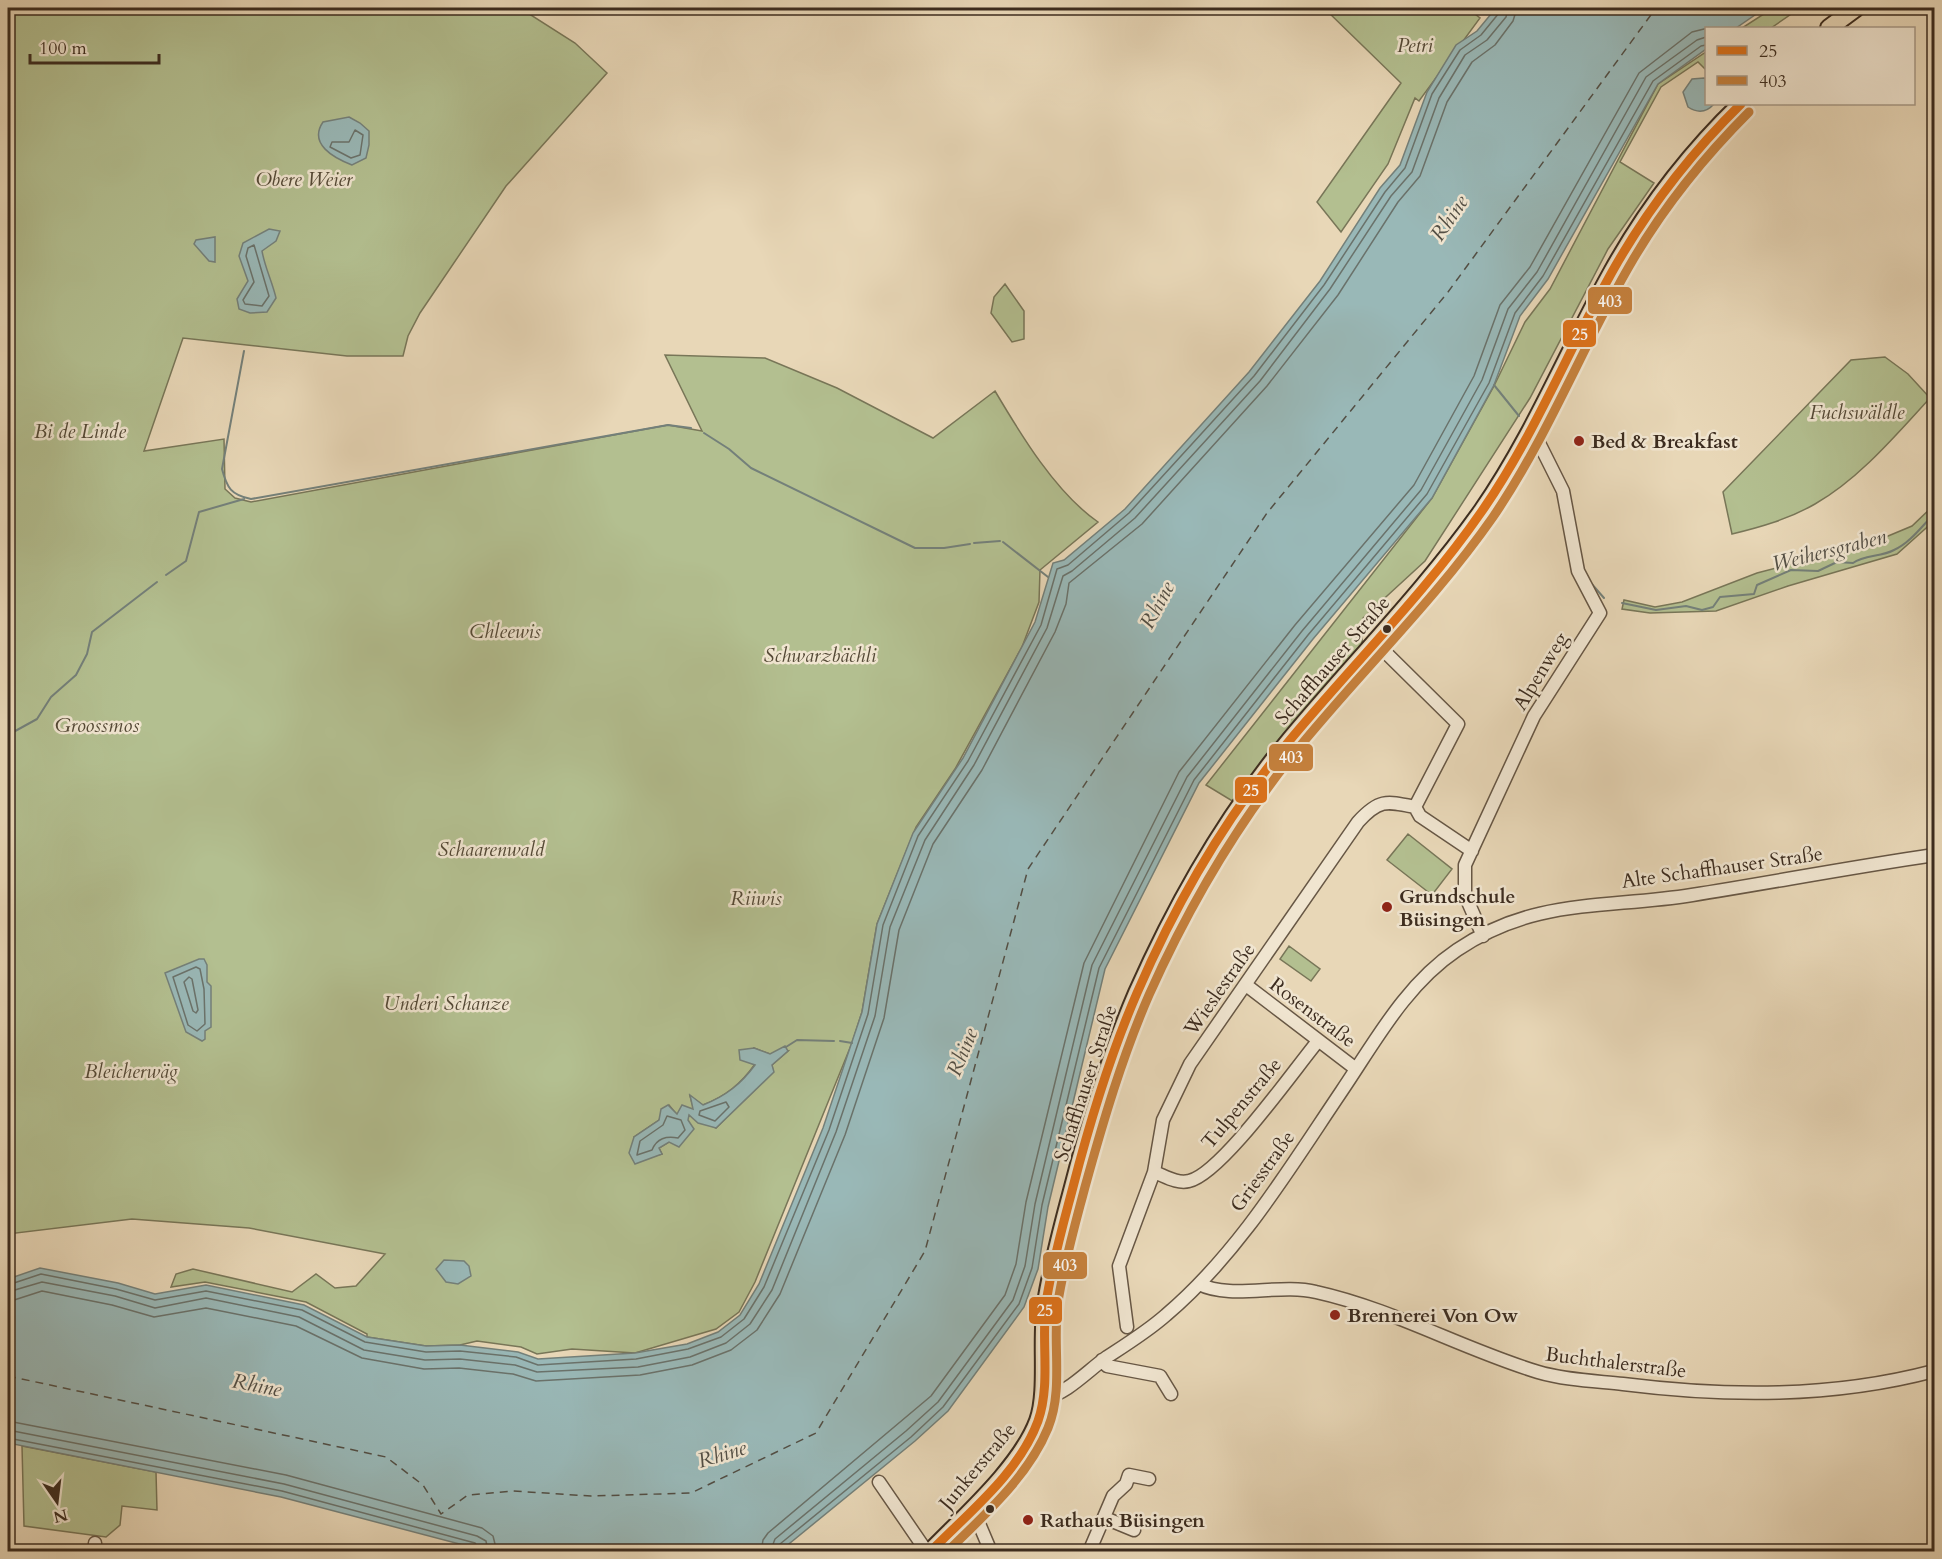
<svg xmlns="http://www.w3.org/2000/svg" width="1942" height="1559" font-family="Cardo,serif">
  <rect width="100%" height="100%" fill="#e8d7b7"/>
  <filter id="stains"><feTurbulence type="fractalNoise" baseFrequency=".00333" numOctaves="4"/><feColorMatrix values="0 0 0 0 .2 0 0 0 0 .09 0 0 0 0 .02 0 0 0 .5 -.17"/></filter>
  <radialGradient id="worn" r=".72"><stop offset=".6" stop-color="#630" stop-opacity="0"/><stop offset="1" stop-color="#630" stop-opacity=".3"/></radialGradient>
  <path fill="#b3bf90" stroke="#787658" stroke-width="1.5" fill-rule="evenodd" d="M8 8H520L575 43 607 73 506 186 420 313 408 336 403 356H347L183 338 144 451 224 439 225 489 235 498 251 502 668 425 702 431 665 355 765 358 837 388 933 438 995 391C1021 435 1056 493 1098 522L1040 570 1039 602 1022 647 955 769 916 827 877 924 862 1012 852 1043 755 1282 739 1312 716 1329 635 1353 572 1349 537 1354 521 1347 477 1341 460 1345 426 1346 367 1337V1334L306 1302 205 1282 171 1287 176 1274 193 1269 292 1292 316 1274 335 1288 356 1286 385 1254 249 1228 132 1219 8 1234ZM754 1048 770 1054 788 1051 772 1065 773 1072 716 1128 689 1114 669 1142 659 1148 662 1154 646 1158 634 1137 659 1120 669 1105 677 1115 694 1110 690 1096 703 1105C726 1096 741 1084 755 1064Z
    M1324 8H1422L1432 12 1438 8H1467L1480 18 1419 101 1415 98 1388 164 1341 232 1317 202 1401 83Z
    M1773 8H1800L1771 28H1742Z
    M1706 52V70L1698 62 1661 87 1620 162 1654 183 1608 249 1530 398 1425 561 1363 618 1362 644 1234 802 1206 785 1432 498 1494 386 1525 322 1550 289 1658 84Z
    M1005 284 1024 311V339L1012 342 991 313 994 297Z
    M1885 357 1908 374 1930 398C1896 435 1859 479 1815 504 1789 519 1761 527 1732 534L1723 492 1851 360Z
    M1934 505V521L1897 554 1788 586 1716 611 1650 613 1622 609 1624 600 1655 607 1682 602 1757 573 1869 544 1912 526Z
    M1408 834 1452 869 1432 895 1387 860Z
    M1289 946 1320 969 1311 981 1280 959Z
    M22 1446 156 1472 157 1510 122 1506 120 1525 106 1537 24 1526Z"/>
  <path fill="#99b8b7" stroke="#74807a" stroke-width="1.5" d="M1496 8H1765L1736 28H1706V49L1658 84 1548 279 1520 316 1494 385 1432 498 1313 639 1199 783 1105 969 1048 1207 1038 1269 1024 1307 948 1411 915 1441 779 1552 486 1551 281 1497 8 1443V1279L40 1268 118 1283 155 1294 206 1285 304 1305 367 1337 426 1346 460 1345 518 1352 538 1359 635 1353 687 1344 718 1332 740 1315 759 1284 823 1128 862 1012 877 924 913 833 963 758 1035 622 1053 563 1064 560 1125 509 1249 372 1320 281 1380 188 1400 165 1427 92 1456 45 1477 31Z
    M1704 78 1706 79V104H1714C1706 113 1697 113 1688 107L1683 92 1692 79Z
    M349 117 360 123 369 131V145L366 158 352 165C334 158 308 144 323 122Z
    M269 229 280 231 276 241 262 251C265 268 272 281 276 298L267 312 250 313 239 309 237 299 248 281 239 256 243 243Z
    M215 237V262L209 261 194 244 196 240Z
    M199 959H204L207 965V982L211 986V1027L205 1031V1039L202 1041 186 1032 165 973Z
    M785 1046 788 1051 772 1065 774 1072 716 1128 698 1123 689 1115 688 1120 694 1129 679 1147 669 1142 659 1148 662 1154 635 1164 629 1153 634 1137 659 1120 661 1109 668 1105 677 1114 682 1105 693 1109 690 1095 703 1105C726 1096 741 1084 755 1065L740 1060 739 1050 754 1048 770 1054Z
    M444 1260 464 1261 469 1266 471 1276 458 1284 446 1282 436 1269Z"/>
  <g fill="none" stroke-linecap="round" stroke-linejoin="round">
    <path stroke="#6a726b" stroke-width="1.5" d="M355 130 363 135 360 155 351 158 330 147 332 142H349Z
      M254 245 269 296 262 306 245 304 243 300 254 282 246 256 248 248Z
      M196 967 200 969 204 989 205 1024 197 1031 188 1025 173 977Z
      M189 977 192 979 198 1010 196 1013 193 1011 184 982Z
      M726 1102 729 1107 715 1121 699 1115 700 1111Z
      M667 1116 681 1120 685 1130 678 1138C666 1136 657 1138 652 1150L637 1155 640 1141 663 1125Z
      M8 1285 41 1274 116 1289 155 1300 206 1291 302 1310 365 1342 426 1352 460 1351 516 1357 538 1365 636 1359 688 1349 721 1337 744 1319 764 1287 829 1130 868 1014 883 925 918 836 968 761 1041 625 1057 569 1068 565 1129 513 1254 376 1324 285 1385 192 1405 168 1432 94 1460 50 1481 35 1499 13 1500 8
      M8 1292 42 1282 115 1296 155 1308 206 1298 299 1317 364 1350 425 1360 460 1359 515 1365 537 1372 638 1367 690 1357 726 1343 750 1324 772 1290 836 1132 875 1016 890 927 925 840 974 765 1047 628 1063 576 1072 571 1135 518 1260 381 1330 289 1391 196 1412 172 1439 98 1465 55 1487 40 1506 17 1508 8
      M8 1302 42 1291 112 1305 154 1317 206 1308 296 1326 362 1358 424 1369 459 1368 513 1374 536 1381 640 1375 692 1365 731 1350 757 1330 780 1294 845 1135 884 1018 899 930 933 844 982 770 1055 632 1066 604 1069 583 1142 524 1267 386 1338 295 1398 202 1420 176 1447 102 1472 62 1495 45 1513 21 1517 8
      M8 1421 286 1475 482 1528 493 1536 497 1552
      M8 1430 284 1484 477 1536 486 1541 488 1552
      M8 1438 282 1491 475 1543 481 1552
      M761 1552 763 1540 768 1533 931 1396 1005 1295 1016 1264 1026 1202 1084 963 1179 772 1295 625 1414 485 1474 376 1500 305 1530 267 1639 73 1692 32 1708 28
      M770 1552 775 1539 906 1431 938 1402 1013 1300 1025 1266 1035 1204 1092 965 1187 777 1302 631 1421 490 1482 380 1508 309 1537 272 1646 77 1697 40 1706 37
      M777 1552 780 1544 911 1437 943 1407 1019 1304 1032 1268 1042 1205 1099 968 1194 780 1308 635 1427 494 1489 383 1515 313 1543 276 1653 81 1701 46 1706 45"/>
    <path stroke="#74807a" stroke-width="2" d="M244 351 222 469C227 488 231 495 251 499L668 425 691 428
      M1494 385 1519 416
      M704 433 729 449 751 468 915 548H944L970 544
      M1003 542 1048 577
      M974 543 1000 541
      M166 575 186 561 199 512 244 499
      M1590 582 1604 598
      M1622 603 1656 610 1686 606 1702 610 1713 607 1720 597 1754 594 1757 585 1791 570 1818 571 1837 562 1853 563C1864 555 1881 557 1894 550 1910 543 1922 526 1934 514
      M8 724 13 732
      M8 735 37 719 51 697 76 675 87 654 92 632 157 582
      M840 1041 852 1043
      M786 1047 797 1040 834 1041"/>
    <path stroke="#534f45" stroke-width="1.5" stroke-dasharray="8 6" stroke-linecap="butt" d="M8 1376 386 1457 423 1485 441 1514 468 1495 513 1491 591 1496 691 1493 816 1433 925 1251 1028 869 1267 513 1448 292 1656 8"/>
    <defs>
      <path id="minor" d="M1375 642 1458 724 1415 807
        M1483 936 1465 895V865L1534 716 1600 613 1578 571 1563 491 1531 427
        M1246 985 1356 1069
        M1154 1172C1165 1176 1177 1184 1189 1181 1221 1174 1294 1070 1318 1041
        M1199 1284C1231 1300 1280 1283 1316 1292 1393 1309 1462 1349 1538 1372 1565 1380 1595 1381 1623 1384 1727 1397 1832 1398 1934 1371
        M1127 1327 1119 1266 1154 1172 1163 1120 1190 1064 1358 822C1379 799 1386 801 1415 807L1420 816 1472 851
        M1102 1360 1107 1366 1160 1376 1171 1394
        M1043 1399C1068 1393 1086 1372 1107 1357 1127 1344 1148 1331 1166 1315 1238 1254 1289 1169 1341 1092 1375 1042 1405 985 1457 950 1535 897 1606 909 1692 895 1773 882 1853 867 1934 855
        M879 1482 927 1552
        M970 1512 980 1526 991 1552
        M1105 1518 1134 1530
        M95 1552V1543
        M1089 1552 1113 1496 1126 1484 1129 1475 1149 1479"/>
      <path id="major" d="M1829 28 1856 8
        M930 1552C964 1517 1021 1467 1038 1421 1049 1391 1040 1338 1046 1303 1052 1264 1063 1225 1073 1187 1090 1121 1110 1056 1137 993 1176 905 1224 820 1285 746 1350 667 1423 594 1482 511 1534 436 1568 351 1612 272 1647 209 1690 153 1741 104"/>
    </defs>
    <use href="#minor" stroke="#675745" stroke-width="15"/>
    <use href="#major" stroke="#3c2c1f" stroke-width="20"/>
    <use href="#minor" stroke="#f0e5d0" stroke-width="12"/>
    <use href="#major" stroke="#e8d7b7" stroke-width="16"/>
    <defs>
      <path id="bus-1" d="M930 1552C968 1513 1019 1473 1038 1421 1051 1384 1041 1341 1046 1303 1052 1263 1063 1225 1073 1187 1090 1121 1110 1055 1137 993 1175 905 1224 820 1285 746 1350 667 1424 595 1482 511 1534 436 1568 351 1612 272 1647 210 1690 154 1741 104"/>
      <path id="bus-2" d="M947 1552C984 1515 1028 1477 1048 1428 1064 1389 1052 1343 1058 1302 1064 1263 1075 1225 1085 1187 1103 1122 1122 1057 1149 995 1187 910 1234 829 1292 756 1357 675 1433 603 1493 517 1549 435 1584 342 1634 258 1666 204 1705 156 1749 112"/>
    </defs>
    <use href="#bus-1" stroke="#f0e5d0" stroke-width="14"/>
    <use href="#bus-2" stroke="#f0e5d0" stroke-width="14"/>
    <use href="#bus-1" stroke="#dd721a" stroke-width="9"/>
    <use href="#bus-2" stroke="#c6813d" stroke-width="9"/>
  </g>
  <g fill="#8f2418" stroke="#f0e5d0" stroke-width="2">
    <circle cx="1579" cy="441" r="6"/>
    <circle cx="1387" cy="907" r="6"/>
    <circle cx="1335" cy="1315" r="6"/>
    <circle cx="1028" cy="1520" r="6"/>
  </g>
  <g fill="#3c2c1f" stroke="#f0e5d0" stroke-width="2">
    <circle cx="1387" cy="629" r="5"/>
    <circle cx="990" cy="1509" r="5"/>
  </g>
  <g text-anchor="middle" stroke-width="5" stroke-linejoin="round" paint-order="stroke">
    <g font-size="20" font-style="italic" fill="#544936" stroke="#f0e5d0">
      <text x="1415" y="52">Petri</text>
      <text x="304" y="186">Obere Weier</text>
      <text x="1857" y="419">Fuchswäldle</text>
      <text x="80" y="438">Bi de Linde</text>
      <text x="505" y="638">Chleewis</text>
      <text x="820" y="662">Schwarzbächli</text>
      <text x="97" y="732">Groossmos</text>
      <text x="491" y="856">Schaarenwald</text>
      <text x="756" y="905">Riiwis</text>
      <text x="446" y="1010">Underi Schanze</text>
      <text x="131" y="1078">Bleicherwäg</text>
    </g>
    <g font-size="20" font-weight="bold" fill="#3c2c1f" stroke="#f0e5d0" text-anchor="start">
      <text x="1591" y="448">Bed &amp; Breakfast</text>
      <text x="1399" y="903">Grundschule<tspan x="1399" dy="23">Büsingen</tspan></text>
      <text x="1347" y="1322">Brennerei Von Ow</text>
      <text x="1040" y="1527">Rathaus Büsingen</text>
    </g>
    <g font-size="20" fill="#3c2c1f" stroke="#f0e5d0">
      <text transform="translate(1332 660) rotate(-49)" y="7">Schaffhauser Straße</text>
      <text transform="translate(1540 671) rotate(-59)" y="7">Alpenweg</text>
      <text transform="translate(1722 867) rotate(-8)" y="7">Alte Schaffhauser Straße</text>
      <text transform="translate(1219 989) rotate(-55)" y="7">Wieslestraße</text>
      <text transform="translate(1313 1012) rotate(37)" y="7">Rosenstraße</text>
      <text transform="translate(1085 1083) rotate(-72)" y="7">Schaffhauser Straße</text>
      <text transform="translate(1241 1103) rotate(-50)" y="7">Tulpenstraße</text>
      <text transform="translate(1262 1171) rotate(-54)" y="7">Griesstraße</text>
      <text transform="translate(1616 1362) rotate(7)" y="7">Buchthalerstraße</text>
      <text transform="translate(977 1466) rotate(-50)" y="7">Junkerstraße</text>
    </g>
    <g font-size="21" font-style="italic" fill="#534f45" stroke="#f0e5d0">
      <text transform="translate(1449 218) rotate(-56)" y="7">Rhine</text>
      <text transform="translate(1829 550) rotate(-14)" y="7">Weihersgraben</text>
      <text transform="translate(1157 605) rotate(-62)" y="7">Rhine</text>
      <text transform="translate(962 1052) rotate(-68)" y="7">Rhine</text>
      <text transform="translate(257 1385) rotate(11)" y="7">Rhine</text>
      <text transform="translate(722 1454) rotate(-17)" y="7">Rhine</text>
    </g>
  </g>
  <g stroke="#f0e5d0" stroke-width="2">
    <rect x="1587" y="286" width="46" height="29" rx="6" fill="#c6813d"/>
    <rect x="1562" y="319" width="35" height="29" rx="6" fill="#dd721a"/>
    <rect x="1268" y="743" width="46" height="29" rx="6" fill="#c6813d"/>
    <rect x="1234" y="776" width="34" height="28" rx="6" fill="#dd721a"/>
    <rect x="1042" y="1251" width="46" height="29" rx="6" fill="#c6813d"/>
    <rect x="1028" y="1296" width="35" height="29" rx="6" fill="#dd721a"/>
  </g>
  <g font-size="16" text-anchor="middle" font-weight="bold" fill="#fff">
    <text x="1610" y="307">403</text>
    <text x="1580" y="340">25</text>
    <text x="1291" y="763">403</text>
    <text x="1251" y="796">25</text>
    <text x="1065" y="1271">403</text>
    <text x="1045" y="1316">25</text>
  </g>
  <rect width="1942" height="1559" fill="none" stroke="#e8d7b7" stroke-width="30"/>
  <rect x="9" y="9" width="1924" height="1541" fill="none" stroke="#3c2c1f" stroke-width="3"/>
  <rect x="15" y="15" width="1912" height="1529" fill="none" stroke="#3c2c1f" stroke-width="1.5"/>
  <rect x="1705" y="27" width="210" height="78" fill="#f0e5d0" stroke="#a89b89" stroke-width="1.5"/>
  <rect x="1717" y="46" width="30" height="9" fill="#dd721a" stroke="#a89b89" stroke-width="1.5"/>
  <text x="1759" y="57" font-size="18" fill="#3c2c1f">25</text>
  <rect x="1717" y="76" width="30" height="9" fill="#c6813d" stroke="#a89b89" stroke-width="1.5"/>
  <text x="1759" y="87" font-size="18" fill="#3c2c1f">403</text>
  <g transform="translate(57 1502) rotate(166)" stroke="#f0e5d0" stroke-width="4.5" paint-order="stroke">
  <path d="M0-4.5L10 22L0 15L-10 22Z" fill="#3c2c1f"/>
  <text y="-9" font-size="16" font-weight="bold" text-anchor="middle" fill="#3c2c1f">N</text>
  </g>
  <path d="M30 54v9h129v-9" fill="none" stroke="#3c2c1f" stroke-width="3"/>
  <text x="39" y="54" font-size="18" fill="#3c2c1f" stroke="#f0e5d0" stroke-width="4.5" paint-order="stroke">100 m</text>
  <rect width="100%" height="100%" filter="url(#stains)"/>
  <rect width="100%" height="100%" fill="url(#worn)"/>
</svg>
